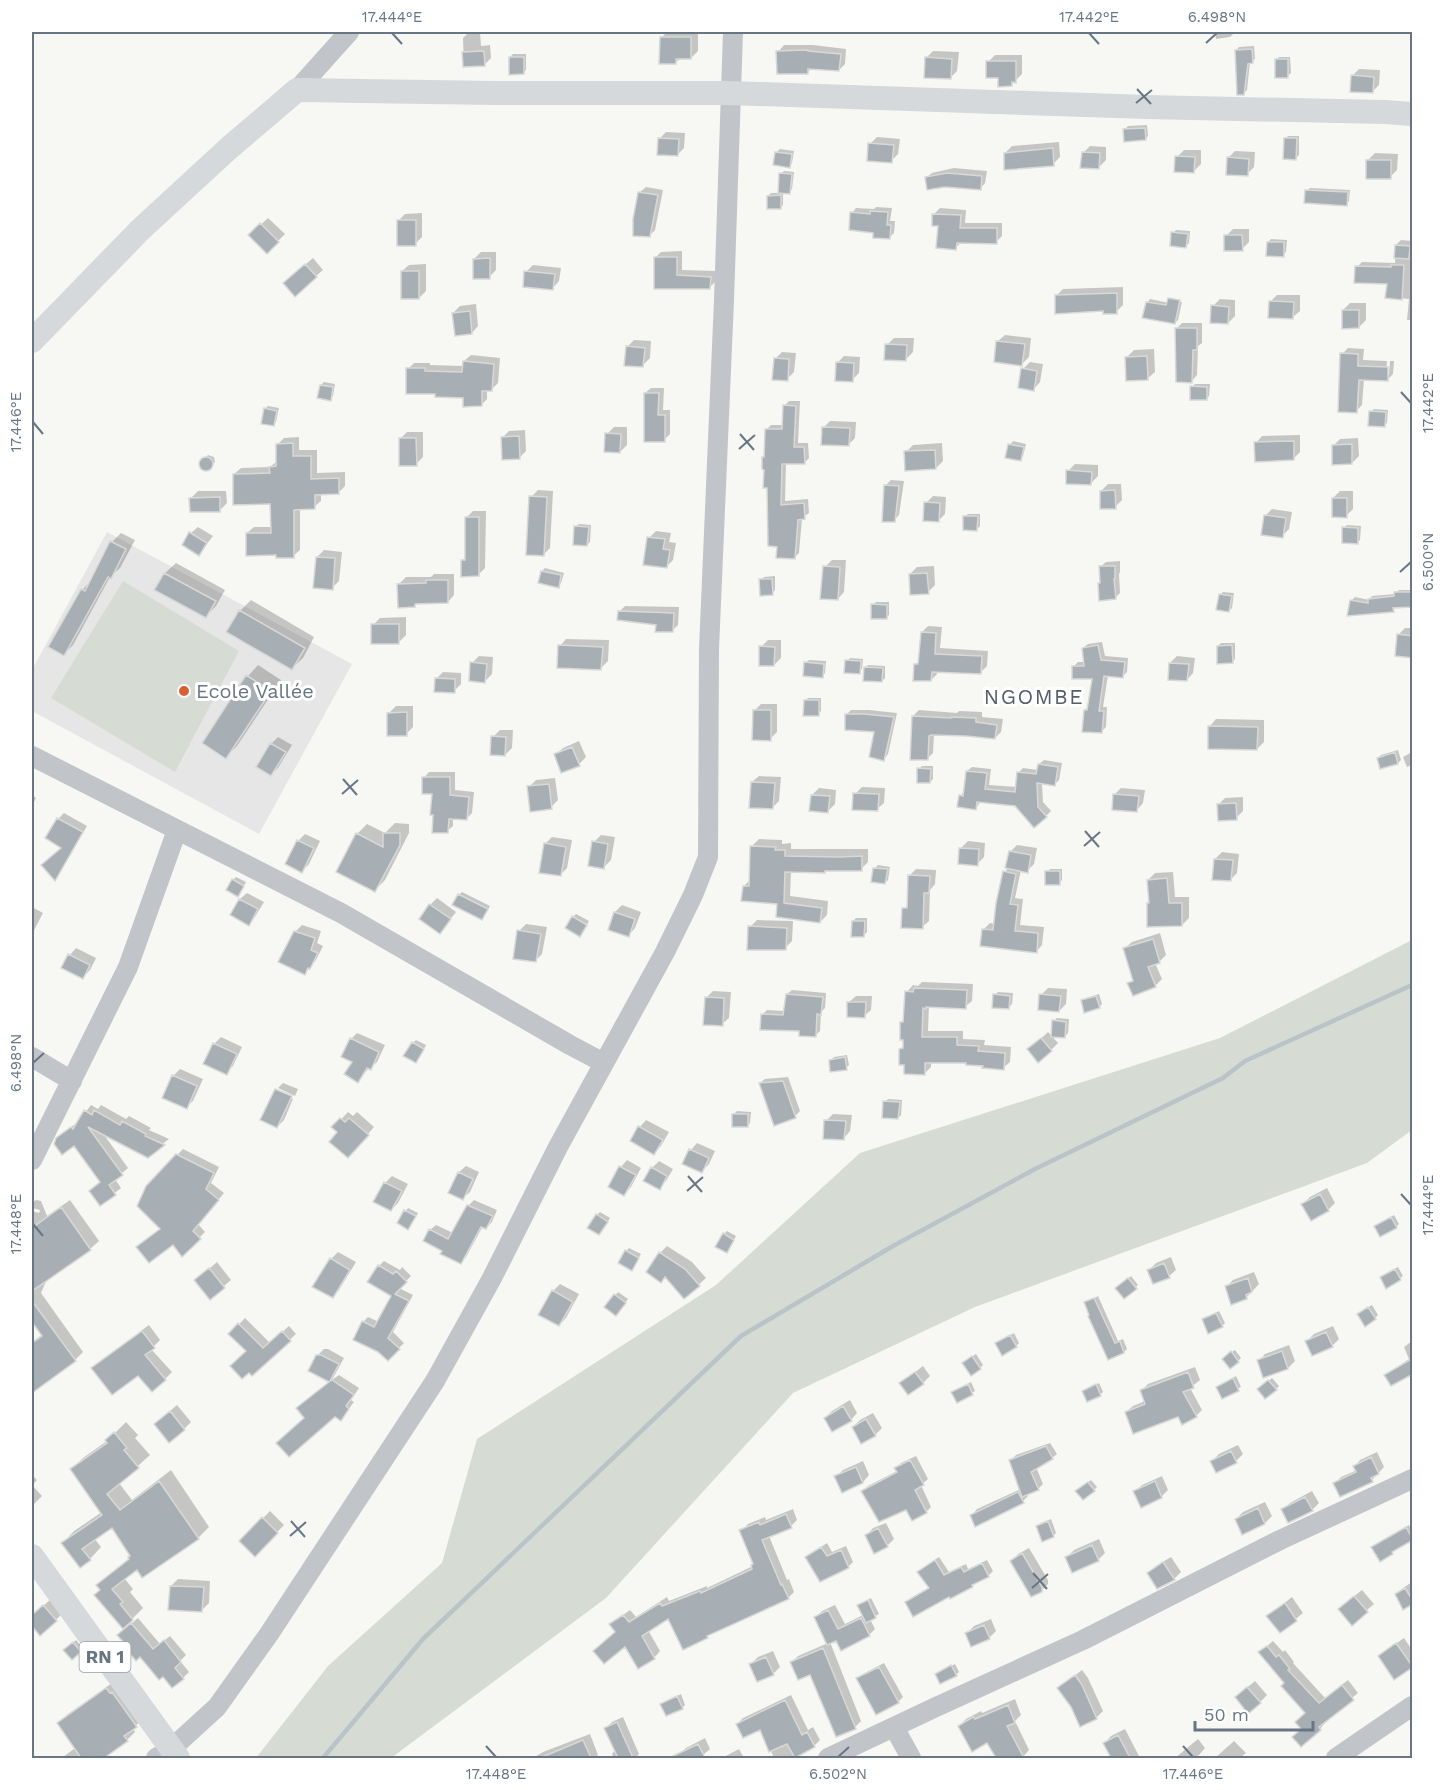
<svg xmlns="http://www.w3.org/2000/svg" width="1444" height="1790" font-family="'Work Sans',sans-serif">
  <rect width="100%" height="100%" fill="#f7f7f4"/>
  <path fill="#e5e6e5" d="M107 532 352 664 259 834 32 711V670Z"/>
  <path fill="#d6dcd4" d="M123 581 239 651 175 772 51 698Z
    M1412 940V1130L1367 1163 975 1307 793 1393 606 1598 391 1758H256L328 1666 442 1563 477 1439 716 1285 860 1153 1220 1038Z"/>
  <path fill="#0003" d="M469 32H480L481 46 490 45 491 58 484 65 464 66 463 38Z
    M667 32H698V51L691 58H681L675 63 661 38Z
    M1215 32H1232L1233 34 1230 37 1216 39Z
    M784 45H813L846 49 845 64 839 70 812 68 808 72 778 52Z
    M1254 46 1255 59 1250 62 1247 90 1244 93 1236 50 1239 47Z
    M933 51 959 52 957 71 950 78 926 58Z
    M513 54H526V70L523 73 510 57Z
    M995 55H1022V74L1011 85 988 62Z
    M1279 57H1290L1291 73 1287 76 1276 60Z
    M1359 69 1380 70 1379 85 1372 92 1352 76Z
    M1147 125 1148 136 1145 139 1125 129 1128 126Z
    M666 132 685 133 684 148 677 155 659 139Z
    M1288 136H1299V155L1296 158 1285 139Z
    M877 137 900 139 898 154 891 161 870 144Z
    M1059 142 1060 157 1053 164 1005 153 1012 146Z
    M1090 146 1106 147V160L1099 167 1083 153Z
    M780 149 794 151 792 163 789 166 777 152Z
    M1184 150H1201V164L1194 171 1177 157Z
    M1235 151 1255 152 1254 167 1247 174 1228 158Z
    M1375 153 1398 154 1397 170 1390 177 1368 160Z
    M954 168 987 171 985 183 980 189 926 178 932 173Z
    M784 171 794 172 792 189 789 192H783V205L780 208 768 196 771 193H779L781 174Z
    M646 187 663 190 655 230 649 236 640 192Z
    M1310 188 1350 190 1349 201 1346 204 1306 191Z
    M876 207 892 208 890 221H895L894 233 890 237 875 231 852 213 856 208 874 209Z
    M940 208 966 210 965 223H1002V236L996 242H962L955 248 934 214Z
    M422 213V237L415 244 398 221 405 214Z
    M268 218 285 234 267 252 250 235Z
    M1233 229H1249V242L1242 249 1226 236Z
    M1176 230 1190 231 1189 243 1186 246 1173 233Z
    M1271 239 1287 240 1286 252 1283 255 1268 242Z
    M1401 240 1412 241V320H1407L1409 299 1387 297 1389 283 1357 267 1362 262 1395 263 1396 245Z
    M682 251V270L716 271V281L709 288H655V258L661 252Z
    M481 252H496V270L489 277 474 259Z
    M313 258 323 270 316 276H292Z
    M426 264V291L419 298 402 271 409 265Z
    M533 265 561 268 559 281 553 288 526 272Z
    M1123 287V305L1116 312 1056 296 1063 289Z
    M1277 295H1300V311L1293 317 1270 302Z
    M1150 299 1169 303 1170 300 1182 302 1178 320 1175 323 1147 303Z
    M1220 299 1235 300V316L1228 323 1213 306Z
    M1350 303H1366V320L1359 327 1343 310Z
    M476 304 478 326 472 333 453 313 460 306Z
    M1182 323H1202V343L1198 346 1197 375 1192 381 1176 329Z
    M1005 335 1031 338 1029 357 1022 364 998 341Z
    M894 338H914L913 352 906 359 887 345Z
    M634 340 651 341 650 358 643 365 627 347Z
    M1348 348 1364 349 1363 360 1387 361 1386 375H1389L1390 361H1394L1393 374 1387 380 1364 379 1362 405 1356 411 1342 354Z
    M1154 349 1155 372 1148 378 1127 357 1134 350Z
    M782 352 796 353 794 372 787 379 775 359Z
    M471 355 500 358 498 383 492 389H487V399L481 405 408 369 414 363H430V365L464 366V361Z
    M844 356 860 357 859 373 852 380 837 363Z
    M1030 362 1043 364 1040 382 1034 389 1023 369Z
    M324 382 335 384 333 396 330 399 321 385Z
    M1195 384H1210L1209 396 1206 399 1192 387Z
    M651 388H664L663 410H670V434L664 440 645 393Z
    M789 401H800L798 443H808L809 458 804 463H786L785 501 808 499 809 513 802 518 799 553 794 558 778 545 766 456V430L771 425H783L784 406Z
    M268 406 279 408 276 422 273 425 265 409Z
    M1374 409 1388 410 1387 423 1384 426 1371 412Z
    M830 421 856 422 855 438 848 445 823 428Z
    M614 427H627V445L620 452 607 434Z
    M525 430 526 451 520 457 502 438 509 431Z
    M407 432H423V457L416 464 400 439Z
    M1300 435V452L1293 459 1256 443 1262 436Z
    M299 437V450H317V473L345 472V486L338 493H321V501L314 507 300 508V550L293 556 247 533 254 527H272V503L234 474 241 468 270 467 277 461 278 444 284 438Z
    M1358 438 1359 456 1352 463 1333 446 1340 439Z
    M1013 441 1026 444 1023 456 1020 459 1010 445Z
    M942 443 943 461 936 468 906 452 913 445Z
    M208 455 214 457 215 462 207 470H205L200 466V464Z
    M1075 464 1098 465V476L1091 483 1068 471Z
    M891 480 904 481 899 515 894 520 885 486Z
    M1108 484H1121L1122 500 1115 507 1101 491Z
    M538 490 553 491 550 548 543 555 531 497Z
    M198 491H226L227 503 220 510 191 498Z
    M1340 491H1353V509L1346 516 1333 498Z
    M933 496 946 497 945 514 938 521 926 503Z
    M1272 509 1292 512 1289 529 1282 536 1265 516Z
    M473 511H486L485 568 478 575 463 560 467 556 466 518Z
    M968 514H980V526L977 529 964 517Z
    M579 524 591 525 590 542 587 545 575 527Z
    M1347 525 1361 526 1360 540 1357 543 1344 528Z
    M198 527 213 536 199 554 191 533Z
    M656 531 671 533 669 542 676 543 673 560 666 567 649 538Z
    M121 533 135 540 120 568 110 577 73 645 64 654 50 647 82 590 92 580 112 542Z
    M324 550 342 552 339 581 332 588 317 557Z
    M832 560H846L844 592 838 599 825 567Z
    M1120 561V572L1119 574 1120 593 1115 598 1099 584 1101 582 1100 567 1106 562Z
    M176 563 225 590 216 606 205 617 156 589 165 573Z
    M934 566 935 585 928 592 910 574 917 567Z
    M545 568 564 573 561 583 558 586 542 571Z
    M434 574H454V595L448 602 418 603 414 606 399 584 406 577H431Z
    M775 576V590L772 594 761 580 764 577Z
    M1399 590H1412V606L1396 607 1393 610 1352 600 1355 597 1369 600 1372 596 1395 594Z
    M1223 592 1234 593 1232 608 1229 611 1220 595Z
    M251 600 314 637 303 658 292 668 240 611Z
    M876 602H889V615L886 618 873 605Z
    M625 606 679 607 678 625 672 631 657 623 619 612Z
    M406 617V635L399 642 373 625 380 618Z
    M928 626 942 627 940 648 988 651 987 666 981 672 937 670V674L931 680 915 665 920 660 922 632Z
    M1405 628H1412V656L1398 635Z
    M566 639 609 640 608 661 601 668 560 646Z
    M768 640H781V658L774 665 761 647Z
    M1102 642 1105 656 1128 658 1127 672 1123 676 1108 675 1103 707H1107L1106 727 1101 732 1085 710 1089 706 1094 677 1073 667 1078 662H1085L1083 648 1088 644Z
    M1221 643H1235V659L1232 662 1218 646Z
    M479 656 493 657 492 674 485 681 472 663Z
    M1177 656 1195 658 1193 673 1187 680 1170 663Z
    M850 658 863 659 862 669 859 672 847 661Z
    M809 660 826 661 825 673 822 676 806 663Z
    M258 665 281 680 237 746 226 757 204 742 248 676Z
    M868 665 885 666V678L882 681 865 668Z
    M443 672 461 673V684L454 691 436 679Z
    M808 698H821V711L818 714 805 701Z
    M761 704H777V732L770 739 754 711Z
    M396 706H413V727L406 734 389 713Z
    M851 710H869L897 713 888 754 884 759 876 730 846 715Z
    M919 710 957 713 959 711 982 712V717L1003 719 1001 732 995 738 934 734 933 753 927 759 913 716Z
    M1216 719 1264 720V742L1257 749 1210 726Z
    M500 730H513L512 748 505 755 493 737Z
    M278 737 292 745 278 768 271 774V744Z
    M579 741 586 757 579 764 556 755 563 748Z
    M1398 750 1401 760 1398 763 1378 758 1381 755Z
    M1412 752V765L1407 767 1403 757Z
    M1044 760 1062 763 1059 780 1054 785 1042 783 1043 802 1051 811 1046 816 1016 805 981 801 976 808 960 796 965 791 967 771 972 767 991 769 989 785 1017 787 1018 773 1023 768 1038 770 1039 764Z
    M922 766H933V779L930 782 919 769Z
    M429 772H455V790L474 792 472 813 466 819 453 818V826L447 831 434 792 424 778Z
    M759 776 781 777 779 801 772 808 752 782Z
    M555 778 558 800 551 807 529 787 536 780Z
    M862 787 885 788 884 803 877 809 855 794Z
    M819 788 836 790 835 804 828 811 812 795Z
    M1121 788 1145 790 1143 803 1137 810 1114 795Z
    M32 795 36 798 32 806Z
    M1243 797V811L1236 818 1218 805 1225 798Z
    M64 813 87 826 60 873 55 879 63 847 58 819Z
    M395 823 409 824V833L385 880 375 890 357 834 367 824 385 833Z
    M305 834 320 841 309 864 302 871 298 841Z
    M601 835 615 837 611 860 604 867 594 842Z
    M552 837 572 840 567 868 560 875 545 844Z
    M759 839 782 840V844L791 843V849H868V862L861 869 827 870 825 872 791 871 790 896 828 901 827 915 820 922 744 886 750 880 752 846Z
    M968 841 985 843 984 857 977 864 961 848Z
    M1017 845 1037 848 1034 864 1027 871 1021 870 1015 898 1023 899 1020 925 1044 927 1042 945 1036 952 984 929 990 923 995 924 1005 872 1009 867 1010 852Z
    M1222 852 1239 854 1237 873 1230 880 1215 859Z
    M878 865 890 867 888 880 885 883 875 868Z
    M916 869 936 870 935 884 930 890 929 921 922 927 904 909 909 904V876Z
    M1050 869H1062V880L1059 883 1047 872Z
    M1173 872 1175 897H1189V918L1182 925 1150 903 1148 880 1155 873Z
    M236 877 246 882 240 892 233 880Z
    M462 892 490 906 482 918 459 895Z
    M247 893 264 902 255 917 249 924 232 915 240 899Z
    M437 898 456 912 440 932 430 905Z
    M622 905 641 912 635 928 629 935 610 929 615 912Z
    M32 907 43 913 32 934Z
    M576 914 589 921 583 932 573 917Z
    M856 918H867V932L864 935 853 921Z
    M757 920 793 921 792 941 785 948 750 927Z
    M526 924 547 927 542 954 535 961 519 931Z
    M302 925 321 931 317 943 323 946 316 960 304 973 295 932Z
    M1160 933 1166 955 1159 962 1155 963 1162 979 1155 986 1129 984 1134 979 1125 948 1132 942Z
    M76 948 96 958 90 970 83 977 70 955Z
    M922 982 973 984 972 1001 965 1007 929 1005 928 1031H963V1039L985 1040 984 1045 1011 1047 1010 1062 1003 1068 968 1062H931V1067L924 1074 906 1063 901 1049 905 1045 907 992 913 985 918 986Z
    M1048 988 1067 989 1066 1004 1059 1011 1041 995Z
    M792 990 826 993 825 1008 821 1012 820 1031 816 1035 762 1015 767 1010 785 1011 787 994Z
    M713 991 731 992 729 1018 722 1024 706 998Z
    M998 992 1013 993 1012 1004 1009 1007 995 995Z
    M1099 994 1102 1004 1099 1007 1083 1001 1086 998Z
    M856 996H872L871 1010 864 1016 849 1002Z
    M1057 1018 1069 1019 1068 1033 1065 1036 1054 1021Z
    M1048 1032 1058 1043 1051 1050 1036 1043Z
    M357 1033 385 1045 377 1062 370 1068H369L358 1081 351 1039Z
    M221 1037 242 1047 233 1066 226 1073 214 1044Z
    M416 1040 426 1045 419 1058 413 1043Z
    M847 1055 849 1065 846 1068 831 1060 834 1057Z
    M180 1069 203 1079 193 1101 186 1107 173 1076Z
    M788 1077 800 1111 795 1116 760 1083 765 1079Z
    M283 1083 298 1089 295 1096 278 1088Z
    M277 1089V1091L293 1099 284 1120 277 1127 262 1120Z
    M888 1099 902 1100 901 1115 898 1118 885 1102Z
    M91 1105 98 1109 101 1105 126 1119 129 1116 151 1128 149 1130 169 1139 147 1156 102 1132 128 1168 115 1179 121 1188 101 1204 102 1181 64 1132 78 1122Z
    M737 1111 751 1112 750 1123 747 1126 734 1114Z
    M348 1112 353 1116 357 1112 374 1127 354 1150 334 1127Z
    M833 1114 852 1115 850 1131 844 1138 826 1121Z
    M646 1120 669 1132 661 1146 654 1153 632 1141 640 1127Z
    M697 1143 715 1151 709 1164 702 1171 691 1150Z
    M183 1149 219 1167 211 1183 224 1193 198 1224 205 1232 182 1255 162 1228 148 1186Z
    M627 1160 641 1168 631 1187 624 1194 621 1167Z
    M659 1161 673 1169 666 1181 659 1188 652 1168Z
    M466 1166 479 1172 470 1192 463 1198 450 1192 459 1172Z
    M392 1176 408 1184 398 1203 391 1210 375 1201 385 1183Z
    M1327 1188 1335 1203 1328 1210 1312 1219 1303 1204 1310 1197Z
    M36 1200 41 1201 47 1216 70 1200 99 1241 90 1249 47 1279 41 1293 83 1352 75 1360 32 1391V1342L43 1334 32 1319V1211L39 1213 40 1210 32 1208V1203Z
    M474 1200 497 1210 492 1222 486 1228 483 1226 466 1257 460 1262 444 1250 430 1230 436 1225 453 1233 468 1206Z
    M408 1208 418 1213 411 1225 399 1222Z
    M600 1212 610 1218 602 1231 597 1215Z
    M1394 1215 1399 1224 1396 1227 1376 1226Z
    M727 1231 736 1236 729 1249 724 1234Z
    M667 1246 692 1262 706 1278 685 1297 660 1253Z
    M629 1248 641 1254 632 1269 626 1251Z
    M338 1252 356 1262 339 1290 333 1296 331 1259Z
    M1171 1257 1176 1270 1169 1276 1149 1270 1156 1263Z
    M384 1261 400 1270 402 1267 411 1276 399 1288 413 1295 393 1332 404 1343 388 1359 363 1322 368 1317 379 1322 393 1295 379 1266Z
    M217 1262 231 1280 210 1298 203 1274Z
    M1398 1267 1403 1276 1387 1287 1385 1275Z
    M1254 1272 1259 1284 1246 1298 1226 1287 1233 1280Z
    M1131 1276 1138 1285 1124 1297 1117 1289Z
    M560 1284 579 1294 566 1318 559 1325 553 1291Z
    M618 1292 628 1299 619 1311 606 1307Z
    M1098 1296 1118 1341 1123 1339 1127 1349 1124 1352 1109 1358 1086 1303Z
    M1372 1305 1378 1315 1375 1318 1362 1311Z
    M1219 1311 1225 1323 1222 1326 1204 1319Z
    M245 1318 270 1343 289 1326 296 1334 252 1374 248 1351 230 1334Z
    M149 1325 160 1340 151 1349 172 1372 165 1379 93 1368 100 1361Z
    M1333 1326 1339 1339 1332 1346 1307 1341 1314 1334Z
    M1014 1333 1019 1343 1016 1346 997 1343Z
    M1412 1341V1376L1411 1373 1386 1375 1409 1359 1404 1347Z
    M1289 1345 1295 1361 1288 1368 1264 1377 1259 1361 1265 1354Z
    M324 1349H328L344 1358 332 1380 339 1375 359 1388 351 1400 354 1402 341 1419 335 1415 306 1418 331 1381 310 1370 317 1356Z
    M1235 1350 1241 1358 1238 1361 1226 1356Z
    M976 1354 983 1365 980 1368 967 1360Z
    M923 1366 930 1376 923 1383H901Z
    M1195 1367 1200 1380 1190 1388 1202 1410 1196 1416 1126 1412 1133 1406 1145 1401 1141 1391 1148 1384Z
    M1236 1376 1241 1387 1223 1397 1218 1387Z
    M1272 1378 1279 1386 1276 1389H1259Z
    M971 1382 975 1391 957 1401 953 1392Z
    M1099 1383 1103 1392 1100 1395 1084 1391Z
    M850 1400 857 1413 851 1420 825 1418 832 1411Z
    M177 1405 191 1422 184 1429 163 1417Z
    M873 1413 882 1428 875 1435 853 1427 860 1420Z
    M126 1422 138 1435 135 1438 150 1455 119 1483 132 1500 171 1470 209 1527 198 1538 137 1568 124 1578 133 1589 130 1592 143 1608 132 1619 98 1585 132 1556 112 1526 94 1538 101 1547 90 1559 63 1543 74 1531 102 1512 72 1469 83 1458 107 1441Z
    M1050 1443 1057 1454 1052 1458 1036 1467 1043 1484 1038 1489 1027 1493 1028 1496 1023 1501 972 1515 977 1509 1021 1489 1011 1460 1016 1455Z
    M1238 1445 1243 1454 1236 1461 1217 1471 1212 1461 1219 1454Z
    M1377 1452 1384 1467 1372 1480 1335 1483 1341 1477 1357 1470 1355 1466 1360 1460Z
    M916 1456 928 1479 921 1485 931 1507 926 1512 906 1508 863 1491 868 1486 897 1471 896 1469 901 1463Z
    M863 1461 869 1475 863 1482 842 1491 836 1477 843 1470Z
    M32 1475 37 1480 32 1485 42 1496 32 1506Z
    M1162 1476 1168 1490 1161 1497 1135 1492 1142 1485Z
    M1091 1480 1097 1487 1094 1490 1080 1488Z
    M1312 1491 1319 1503 1312 1510H1283L1290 1503Z
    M1265 1502 1272 1516 1265 1523 1236 1519 1243 1512Z
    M793 1509 797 1520 791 1526 769 1536 787 1580 789 1579 794 1592 788 1598 713 1631 707 1637 669 1617 648 1630 660 1651 654 1658 616 1632 611 1624 630 1610 636 1617 667 1597 669 1601 707 1586V1588L753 1566 754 1564 741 1531 748 1524 765 1517 766 1520Z
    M270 1511 284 1525 255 1555 241 1541Z
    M1051 1519 1056 1533 1053 1536 1038 1526 1041 1523Z
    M886 1523 894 1539 887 1546 867 1535 873 1528Z
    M1409 1525 1412 1532V1538L1394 1549 1392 1552 1372 1547Z
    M1099 1539 1105 1553 1098 1560 1067 1557 1074 1550Z
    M827 1543 832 1552 846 1546 853 1562 848 1567 812 1553Z
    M1029 1548 1048 1580V1584L1041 1591 1012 1561 1018 1554Z
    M939 1557 949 1572 966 1564 968 1569 987 1560 993 1571 989 1575 976 1581 972 1586 907 1602 911 1598 930 1587 923 1568Z
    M1171 1557 1181 1572 1174 1579 1149 1573 1156 1566Z
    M178 1579 210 1581 209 1603 202 1610 171 1586Z
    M1412 1582V1603L1396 1594 1403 1588Z
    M1362 1590 1374 1604 1352 1623 1347 1602Z
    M1292 1597 1303 1613 1281 1631 1268 1616Z
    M871 1598 879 1614 870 1619 875 1629 869 1635 837 1639 830 1642 861 1721 855 1727 811 1673 792 1662 798 1656 828 1643 816 1617 822 1611 835 1605 845 1624 863 1615 859 1605Z
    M51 1599 63 1613 41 1634 32 1623V1616Z
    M138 1618 160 1644 170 1636 186 1655 180 1661 189 1672 183 1678 141 1655 128 1645 125 1629Z
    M991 1619 996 1631 989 1638 967 1633 974 1626Z
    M1404 1638 1412 1650V1665L1395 1678 1387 1650Z
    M76 1640 83 1648 72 1658 65 1650Z
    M1273 1641 1283 1652 1285 1650 1294 1662 1293 1663 1325 1698 1348 1680 1358 1693 1324 1721 1325 1723 1320 1729H1303L1307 1713 1286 1683 1266 1647Z
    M773 1651 780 1667 773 1674 751 1664 758 1657Z
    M884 1663 903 1697 898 1702 858 1679 863 1674Z
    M955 1664 959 1672 956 1675 937 1674Z
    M1082 1670 1088 1678 1103 1711 1096 1718 1059 1688Z
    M115 1681 145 1717 133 1728 135 1732 127 1740 101 1758H62L75 1748 59 1723 68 1714Z
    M1255 1681 1267 1695 1260 1702 1244 1690Z
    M681 1694 685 1705 682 1708 662 1704Z
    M791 1695 808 1730 813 1727 820 1740 814 1746 791 1758H774L761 1728 737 1724 743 1718Z
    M1015 1699 1021 1715 1015 1721 1029 1750 1022 1758H997L988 1741 959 1726 966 1719 981 1711 982 1713Z
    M623 1717 639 1754 637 1756 638 1758H614L612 1754 615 1750 606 1728 612 1722Z
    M1125 1729 1140 1758H1113L1105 1743 1111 1736Z
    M590 1734 598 1755 594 1758H533L543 1752Z
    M705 1738 710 1749 703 1755 697 1758H680L679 1755 686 1748Z
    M1198 1739 1205 1748 1199 1755 1194 1758H1175Z
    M1234 1741 1246 1753 1240 1758H1215Z
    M739 1749 744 1758H722L724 1757Z"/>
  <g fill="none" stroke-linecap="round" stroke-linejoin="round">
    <path stroke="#bac3c8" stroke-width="4.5" d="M323 1758 423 1639 741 1336 893 1246 1035 1169 1223 1078 1245 1061 1412 985"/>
  </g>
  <path fill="#a8afb4" stroke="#d8d8d7" stroke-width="1.5" d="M660 37H691V59H676V64H659Z
    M1252 49 1253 63 1248 64 1244 95H1237L1235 50Z
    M808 50V51L841 54 839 71 808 69V74H777L776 51Z
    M484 51 485 66 463 67 462 52Z
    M509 57H524V74L509 75Z
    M925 57 952 59 951 79 924 78Z
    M1275 59H1288V78H1275Z
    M986 61H1016V83L1012 82V86L998 87V78H986Z
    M1351 75 1374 77 1373 93 1350 92Z
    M1145 128 1146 140 1124 142 1123 129Z
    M658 138 679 139 678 156 657 155Z
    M1284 138H1297L1296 160 1283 159Z
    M868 143 894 145 892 163 867 161Z
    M1053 148 1054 166 1004 170V153Z
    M775 152 792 154 790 168 773 165Z
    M1082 152 1100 153 1099 169 1080 168Z
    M1175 156 1195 157 1194 173 1174 172Z
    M1227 157 1249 159 1248 176 1226 175Z
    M1366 160H1391V179H1366Z
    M779 173 792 174 790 194 778 193Z
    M947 173 982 176 981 190 945 187 927 190 925 177Z
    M1305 190 1348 192 1347 206 1304 203Z
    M638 192 658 195 650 237 633 236V219Z
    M781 195V209H767V196Z
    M870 211 888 212 887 225H891L890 239 873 238V233L849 230 850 212 870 214Z
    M932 214 961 215 960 228H997V244L957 243 956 250 936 248 938 226H932Z
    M397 220H416V246H397Z
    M260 223 279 242 267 254 248 235Z
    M1171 232 1188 234 1186 248 1170 246Z
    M1224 235H1242L1243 251H1224Z
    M1267 242H1284V257L1266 256Z
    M1395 245 1410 246 1409 259 1394 258Z
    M654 257H677V275L711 277 710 289H654Z
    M490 258V279H473V259Z
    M305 264 317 277 295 297 283 283Z
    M1391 265H1404L1402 300 1385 298 1387 284 1354 283 1355 266 1391 267Z
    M401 271H419V299H401Z
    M524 271 555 274 553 290 523 287Z
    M1117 293V314H1103V311L1055 314V295Z
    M1168 298 1180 300 1175 324 1142 318 1146 302 1166 305Z
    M1269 301 1294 302 1293 319 1268 318Z
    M1211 305 1229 307 1228 324 1210 323Z
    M1342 310H1359V328L1342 329Z
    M470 311 472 334 455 336 452 313Z
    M1175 328H1197V350H1193L1192 383 1176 382Z
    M996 341 1025 344 1022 366 994 362Z
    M885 344 907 345 906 361 884 360Z
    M626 346 645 348 643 367 624 366Z
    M1340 353 1358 354V366L1388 367V381L1359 380 1357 413 1338 412Z
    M1147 356 1148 380 1126 381 1125 357Z
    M774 358 789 359 788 381 772 380Z
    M463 361 494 364 492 391H482V406L463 407V398L435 397V394H406V368H425V371L462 372Z
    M836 362 854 363 853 382 835 381Z
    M1021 368 1037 371 1034 391 1018 388Z
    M320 385 333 387 331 401 317 398Z
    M1190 386 1207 387V400H1190Z
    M644 393H659L658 415H665V442H644Z
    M783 405 796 406 794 447H804L805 464H782L781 505 804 503 805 519 798 520 795 559 776 558 777 547 768 546 767 488H763L764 470 762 469V457H764L765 429H782Z
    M264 408 277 411 274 426 261 424Z
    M1369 411 1386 412 1385 427 1368 426Z
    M822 427 850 428 849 446 821 445Z
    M605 433 621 434 620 453 604 452Z
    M519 436 520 459 502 460 501 437Z
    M399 438H416L417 466H399Z
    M1294 441V460L1255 462 1254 442Z
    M293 443V456H311V479L339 478V494L315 495V509L294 510V558H276V555L246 556V533H271L270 504 233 505V474L270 473 269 467 276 466V444Z
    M1008 444 1024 447 1021 461 1005 458Z
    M1352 444V464L1332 465V445Z
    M935 450 936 469 905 471 904 451Z
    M199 464a7 7 0 1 1 14 0a7 7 0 1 1-14 0Z
    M1066 470 1092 472 1091 485 1066 484Z
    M884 485 899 486 895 522H882Z
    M1115 490 1116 509H1100V491Z
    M529 496 547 497 544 556 526 555Z
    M220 497V512H190L189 498Z
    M1332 498H1347V518L1332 517Z
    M924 502 940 503 939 522 923 521Z
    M1264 515 1286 518 1283 538 1261 535Z
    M963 516H978L977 531 963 530Z
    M465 517H479V576L461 577V560H465Z
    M574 526 589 527 587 546 573 545Z
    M1342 527 1358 528V544L1342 543Z
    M189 532 207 543 199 556 182 545Z
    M647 537 665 539 663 549 670 550 667 568 643 565Z
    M110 541 126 549 111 579 108 577 64 656 48 647 81 589 85 591Z
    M316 557 335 558 333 590 313 588Z
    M823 566 840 567 838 600 820 599Z
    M1099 566H1115V579H1114L1116 599 1099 601 1098 583H1100Z
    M541 571 561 575 559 588 538 583Z
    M164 573 216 601 206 618 154 590Z
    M927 573 929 594 910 595 909 574Z
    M759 579H772L773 595 760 596Z
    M426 580H448V603L415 604V607L398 608 397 584 426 583Z
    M1394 592H1412V607L1393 608 1394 612 1347 616 1350 600 1368 603V599L1394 596Z
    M1219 594 1232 596 1229 612 1216 610Z
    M871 604 887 605V619H871Z
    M239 610 305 648 292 670 226 632Z
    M618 611 674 613 673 632H655L656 625 617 620Z
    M371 624H399V644H371Z
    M921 632 936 633 935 654 982 656 981 674 932 672 931 681H913L914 664H918Z
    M1397 634 1413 636V658L1395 656Z
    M558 645 603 647 601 670 557 668Z
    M1098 645 1101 660 1125 662 1123 678 1104 676 1099 711H1104L1102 733 1082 732 1084 710H1087L1092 679H1072V666H1084L1082 648Z
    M1232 645 1233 663 1217 664V646Z
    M759 646 775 647 774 666H759Z
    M845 660 861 661 860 674 844 673Z
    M470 662 487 664 485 683 469 681Z
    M804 662 824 664 823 678 803 676Z
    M1169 663 1189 664 1187 681 1168 680Z
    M864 667 883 668 882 682 863 681Z
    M246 675 271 691 226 759 202 743Z
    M435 678 455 679V693L434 692Z
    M804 700H819V716H803Z
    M753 710H771V741L752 740Z
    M407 712V736H387V713Z
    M845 714H864L894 717 884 761 869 757 874 732 845 730Z
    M912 716 951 718V717L976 718V722L997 725 995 739 966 736 931 735 929 736 928 760H910Z
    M1208 726 1258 727 1257 750 1208 749Z
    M491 736 506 737 505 756 490 755Z
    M270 743 286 752 271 776 256 767Z
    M572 747 580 766 561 773 554 754Z
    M1395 752 1398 764 1380 769 1377 758Z
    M1038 764 1058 767 1055 786 1037 783 1038 807 1047 817 1034 828 1015 806 977 802 976 810 957 807 959 795 963 796 966 771 987 773 985 789 1015 792 1017 772 1036 774Z
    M917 768 931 769 930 783H917Z
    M422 777H450V795L469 797 467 820 449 819 448 833H432L433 815H430L432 794H422Z
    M751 782 775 783 773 809 749 808Z
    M549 784 552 809 530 812 527 786Z
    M853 793 879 794 878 811 852 810Z
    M1113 794 1139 796 1137 812 1112 810Z
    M811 795 830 796 828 813 809 811Z
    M1236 803 1237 820 1218 821 1217 804Z
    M57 818 83 832 55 881 41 865 61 848 45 838Z
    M356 833 383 847V833H400V845L375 892 336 872Z
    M297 840 314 848 302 873 285 864Z
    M592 841 608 844 604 869 588 866Z
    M544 843 566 847 561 876 539 873Z
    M750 846 776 847 775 850H785V856L840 857 862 856V871H825V873L785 872 784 903 822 908 820 923 776 917 777 904 741 901 743 886H749Z
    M959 848 979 849 978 866 958 864Z
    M1009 851 1031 855 1028 873 1005 868Z
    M1214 859 1233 860 1231 881 1212 880Z
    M873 868 888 869 885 884 871 882Z
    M1003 871 1016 874 1010 904 1018 905 1015 931 1038 933 1037 953 980 946 982 929 993 930 996 903Z
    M1045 871H1060V885H1045Z
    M908 875 930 876 929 893H924L923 929 901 928 902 908H907Z
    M1167 878 1169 903H1182V926L1147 927V903H1149L1147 880Z
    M232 879 244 886 238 897 226 890Z
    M458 894 488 909 482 920 452 905Z
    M239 899 258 909 249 926 230 915Z
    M429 904 451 919 440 934 419 919Z
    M614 912 635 919 629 937 608 930Z
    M572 916 587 925 580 937 565 928Z
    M852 921H865L864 937H851Z
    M748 926 787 928 786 950H747Z
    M517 930 541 934 536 962 513 959Z
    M294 931 315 938 311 950 318 953 310 969 308 968 305 975 278 962Z
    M1153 939 1160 963 1148 967 1156 987 1133 996 1127 983 1133 981 1123 948Z
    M68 954 90 965 83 979 61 968Z
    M914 988 967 990 966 1009 926 1007V1009L923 1008 922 1037H957V1045L979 1046 978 1051 1005 1053 1004 1070 982 1068 983 1066 966 1065V1063H925V1075L904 1074V1065H899V1049L903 1048V1040H900V1022H903L905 991 913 992Z
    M786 994 823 997 821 1015 817 1014 816 1037 799 1036V1031L760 1030 761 1014 783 1015Z
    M993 994 1010 996 1009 1009 992 1008Z
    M1039 994 1061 996 1059 1012 1038 1010Z
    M1096 996 1100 1008 1084 1013 1081 1000Z
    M705 997 724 998 723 1026 703 1025Z
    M847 1002H866L865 1018 847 1017Z
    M1052 1020 1066 1022 1065 1038 1051 1037Z
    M350 1038 379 1052 371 1070 367 1068 358 1083 344 1074 352 1062 341 1057Z
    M1041 1038 1052 1051 1038 1063 1027 1049Z
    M412 1042 424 1049 416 1063 403 1056Z
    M213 1043 237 1054 227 1075 203 1064Z
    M845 1057 847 1070 830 1072 829 1060Z
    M172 1075 197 1086 187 1109 162 1098Z
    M783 1081 796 1118 774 1126 759 1083Z
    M275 1089 292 1096 277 1128 260 1120Z
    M883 1101 900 1102 898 1119 882 1118Z
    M84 1110 92 1115 94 1110 120 1125 122 1121 146 1134 145 1136 165 1145 148 1158 88 1127 123 1175 109 1185 116 1195 100 1206 89 1191 100 1182 74 1146 62 1155 54 1144 56 1138 71 1127 73 1129Z
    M732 1114H748V1127H732Z
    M340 1118 345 1122 349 1118 369 1135 348 1158 329 1142 337 1132 331 1127Z
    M824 1120 846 1121 844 1140 823 1139Z
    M638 1126 663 1140 654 1155 630 1141Z
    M689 1149 709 1158 702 1173 682 1164Z
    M176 1154 214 1173 206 1189 219 1200 193 1231 201 1239 182 1257 173 1245 149 1263 136 1247 160 1229 137 1206 146 1186Z
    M619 1166 636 1175 624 1196 608 1187Z
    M651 1167 667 1176 660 1190 643 1181Z
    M458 1172 473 1179 463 1200 448 1193Z
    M384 1182 402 1191 391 1211 373 1202Z
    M1320 1194 1329 1211 1311 1221 1301 1204Z
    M467 1205 493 1216 486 1229 481 1227 461 1264 440 1254 442 1251 423 1241 429 1229 448 1239Z
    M61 1207 91 1250 32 1291V1228Z
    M404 1210 416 1216 408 1230 397 1223Z
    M596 1214 608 1222 599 1235 587 1228Z
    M1391 1217 1397 1228 1380 1237 1374 1226Z
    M723 1233 734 1240 727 1253 715 1247Z
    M625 1250 639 1258 632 1271 618 1263Z
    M659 1252 685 1269 700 1286 684 1299 665 1277 661 1283 646 1272Z
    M330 1258 350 1270 333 1298 312 1287Z
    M1164 1263 1170 1278 1153 1284 1147 1270Z
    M378 1265 393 1274 396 1271 407 1282 395 1294 409 1301 388 1338 400 1349 388 1361 378 1352 353 1340 362 1321 374 1327 391 1296 367 1282Z
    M209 1268 225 1288 210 1300 194 1280Z
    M1395 1269 1401 1280 1386 1289 1380 1277Z
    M1128 1278 1137 1289 1124 1299 1115 1288Z
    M1248 1278 1252 1292 1246 1295 1247 1299 1231 1305 1225 1286Z
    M552 1290 573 1302 559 1326 538 1315Z
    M614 1294 626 1303 616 1316 604 1307Z
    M1094 1298 1115 1343 1120 1341 1124 1353 1108 1360 1088 1316 1089 1315 1084 1302Z
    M32 1301 76 1361 32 1393V1343L42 1336 32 1322Z
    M1368 1307 1376 1319 1365 1327 1357 1314Z
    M1216 1313 1223 1327 1208 1334 1202 1319Z
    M238 1323 263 1348 282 1331 291 1341 252 1376 249 1373 242 1379 230 1366 246 1351 228 1334Z
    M142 1331 155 1348 145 1355 166 1380 152 1392 138 1376 112 1395 91 1368Z
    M1326 1332 1333 1347 1312 1356 1305 1341Z
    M1010 1335 1017 1347 1002 1356 995 1343Z
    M1231 1351 1239 1362 1230 1369 1222 1359Z
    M1282 1351 1288 1369 1263 1378 1257 1360Z
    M316 1355H321L339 1364 330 1381 332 1380 354 1395 346 1406 349 1409 341 1421 335 1417 289 1457 276 1443 304 1418 296 1408 329 1382 308 1371Z
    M972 1356 981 1369 971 1376 962 1363Z
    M1413 1358V1374L1391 1386 1384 1375Z
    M915 1372 924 1384 908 1395 899 1383Z
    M1188 1372 1194 1388 1183 1392 1197 1417 1182 1425 1178 1417 1133 1434 1125 1412 1145 1404 1140 1390Z
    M1233 1378 1239 1391 1222 1399 1216 1387Z
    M1268 1380 1277 1390 1265 1399 1257 1389Z
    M968 1384 973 1395 957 1403 951 1392Z
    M1096 1384 1101 1396 1087 1402 1082 1391Z
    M843 1406 852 1421 832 1432 824 1418Z
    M170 1411 185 1430 169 1443 154 1424Z
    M866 1419 876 1436 861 1444 852 1427Z
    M114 1432 127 1448 124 1450 139 1468 107 1494 120 1510 159 1481 199 1539 142 1578 137 1570 112 1589 123 1602 120 1604 133 1620 123 1629 94 1595 100 1590 96 1585 129 1559 128 1557 130 1556 112 1528 82 1549 91 1560 80 1568 61 1543 102 1515 70 1469 107 1443 105 1440Z
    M1046 1446 1053 1459 1031 1472 1039 1490 1022 1497 1009 1460Z
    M1231 1451 1237 1463 1216 1473 1210 1461Z
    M1371 1457 1379 1474 1371 1478 1373 1482 1340 1497 1333 1483 1356 1472 1353 1466Z
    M910 1460 924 1485 915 1490 927 1513 912 1521 906 1510 879 1522 861 1491 897 1472 894 1468Z
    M856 1467 863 1483 842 1493 834 1476Z
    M1155 1481 1162 1498 1141 1508 1133 1491Z
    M1088 1482 1095 1491 1083 1500 1075 1491Z
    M1018 1492 1024 1503 975 1527 970 1515Z
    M1305 1497 1313 1511 1288 1523 1281 1509Z
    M1258 1508 1265 1524 1242 1535 1235 1519Z
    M786 1514 792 1528 762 1540 781 1585 782 1584 789 1599 707 1636 708 1638 683 1650 668 1619 642 1636 655 1659 638 1669 625 1647 604 1664 593 1651 615 1632 609 1624 623 1615 629 1622 660 1603 662 1606 700 1591 701 1593 752 1569 751 1565 753 1564 739 1530 759 1522 760 1525Z
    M262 1517 278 1533 255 1557 239 1541Z
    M1048 1521 1054 1537 1042 1542 1036 1526Z
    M1406 1527 1413 1540 1392 1552 1393 1554 1380 1562 1371 1547Z
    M878 1528 888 1547 874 1554 865 1535Z
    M1092 1545 1099 1561 1072 1573 1065 1557Z
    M821 1547 827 1556 841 1550 849 1568 820 1582 805 1557Z
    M1022 1553 1042 1587V1592L1031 1597 1010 1561Z
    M935 1560 944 1575 961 1567 964 1572 982 1563 989 1577 972 1585 973 1587 950 1599 949 1597 913 1617 905 1602 929 1588 917 1572Z
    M1163 1562 1175 1580 1157 1589 1147 1573Z
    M170 1586 204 1587 202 1612 168 1610Z
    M1405 1588 1413 1601V1604L1403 1610 1395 1594Z
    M1354 1596 1368 1612 1352 1626 1338 1609Z
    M868 1600 876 1618 866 1623 857 1605Z
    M1285 1603 1297 1621 1280 1633 1266 1616Z
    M43 1605 57 1621 40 1636 32 1626V1615Z
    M828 1610 838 1629 861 1618 870 1636 841 1651 836 1641 827 1645 814 1617Z
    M131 1623 153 1649 164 1640 181 1662 175 1668 184 1679 172 1688 163 1677 159 1680 140 1657 136 1661 124 1647 126 1645 117 1635Z
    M984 1625 990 1639 971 1647 965 1633Z
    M73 1642 81 1652 72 1660 63 1650Z
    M1396 1643 1413 1667 1394 1680 1378 1656Z
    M1267 1646 1276 1657 1279 1655 1290 1669 1288 1670 1319 1703 1342 1685 1354 1700 1319 1727 1321 1730 1301 1747 1292 1737 1301 1729 1295 1722 1305 1713 1281 1686 1284 1683 1258 1652Z
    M823 1648 856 1729 836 1737 810 1675 798 1680 790 1662Z
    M766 1657 774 1675 757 1682 749 1664Z
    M951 1665 957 1676 940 1684 935 1674Z
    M879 1667 899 1703 876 1715 856 1678Z
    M1075 1675 1082 1685 1097 1719 1080 1727 1071 1707 1057 1688Z
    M1247 1687 1261 1703 1248 1714 1235 1697Z
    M106 1688 110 1693 112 1692 137 1727 124 1736 128 1741 104 1758H81L57 1723Z
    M677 1696 683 1709 666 1716 660 1704Z
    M785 1700 802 1735 807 1732 815 1747 795 1758 787 1744 769 1752 760 1730 743 1738 736 1724Z
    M1008 1705 1015 1723 1007 1726 1024 1758H996L987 1743 972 1752 958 1726 973 1717 975 1719Z
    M617 1722 633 1758H618L604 1728Z
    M1118 1735 1130 1758H1111L1103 1743Z
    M583 1740 591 1758H540Z
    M698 1744 705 1758H669Z"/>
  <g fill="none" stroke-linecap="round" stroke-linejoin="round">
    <path stroke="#c1c4c8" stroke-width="20" d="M297 90 349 32
      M32 756 341 913 570 1045 604 1063
      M32 1057 72 1081
      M32 1160 128 967 177 830
      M894 1727 911 1758
      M156 1758 171 1749 217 1707 269 1634 435 1381 492 1278 558 1147 665 952 693 895 708 857 709 649 724 300 733 32
      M828 1758 936 1707 1083 1640 1280 1540 1412 1479
      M1336 1758 1412 1706"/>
    <path stroke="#d5d9dc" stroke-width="24" d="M32 341 140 230 229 148 297 90 494 93H730L1146 107 1385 112 1412 114
      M32 1556 178 1758"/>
  </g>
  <path fill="none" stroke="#687683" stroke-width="2" d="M392 33 402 44M1089 33 1099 44M1206 43 1217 33M1137 89 1151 104M1136 103 1152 90M1401 392 1411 403M33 422 43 434M740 434 754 450M739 449 755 435M1400 572 1411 562M343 779 357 795M342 794 358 780M1085 831 1099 847M1084 846 1100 832M33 1063 44 1053M688 1176 702 1192M687 1191 703 1177M1401 1194 1411 1205M33 1224 43 1236M291 1521 305 1537M290 1536 306 1522M1033 1573 1047 1589M1032 1588 1048 1574M486 1746 496 1757M1183 1746 1193 1757M838 1757 849 1747"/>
  <circle fill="#d75f34" stroke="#fff" stroke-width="2" cx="184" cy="691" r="6"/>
  <g text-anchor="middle" stroke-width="6" stroke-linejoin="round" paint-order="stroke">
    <rect fill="#fff" stroke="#959fa8" stroke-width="1.5" x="79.5" y="1642" width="51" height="30" rx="4.5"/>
    <g font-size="18" font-weight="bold" fill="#687683">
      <text x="105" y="1663">RN 1</text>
    </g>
    <g font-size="20" fill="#687683" stroke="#fff" text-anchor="start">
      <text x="196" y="698">Ecole Vallée</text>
    </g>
    <g font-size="21" letter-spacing="1.5" fill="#555f69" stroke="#fff">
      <text x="1034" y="704">NGOMBE</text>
    </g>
  </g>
  <rect width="1444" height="1790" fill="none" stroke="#ffffff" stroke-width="66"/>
  <path d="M1195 1721v9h118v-9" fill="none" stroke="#687683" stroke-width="3"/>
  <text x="1204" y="1721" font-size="18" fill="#687683" stroke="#ffffff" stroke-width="4.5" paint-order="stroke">50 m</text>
  <rect x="33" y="33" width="1378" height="1724" fill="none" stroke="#687683" stroke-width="2"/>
  <g font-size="15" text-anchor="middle" fill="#687683">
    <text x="392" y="22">17.444°E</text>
    <text x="1089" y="22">17.442°E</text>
    <text x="1217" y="22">6.498°N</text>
    <text transform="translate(1428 403) rotate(-90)" y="5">17.442°E</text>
    <text transform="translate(16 422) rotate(-90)" y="5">17.446°E</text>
    <text transform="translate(1428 562) rotate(-90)" y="5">6.500°N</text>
    <text transform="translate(16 1063) rotate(-90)" y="5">6.498°N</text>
    <text transform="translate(1428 1205) rotate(-90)" y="5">17.444°E</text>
    <text transform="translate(16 1224) rotate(-90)" y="5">17.448°E</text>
    <text x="496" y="1779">17.448°E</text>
    <text x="838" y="1779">6.502°N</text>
    <text x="1193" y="1779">17.446°E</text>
  </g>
</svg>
